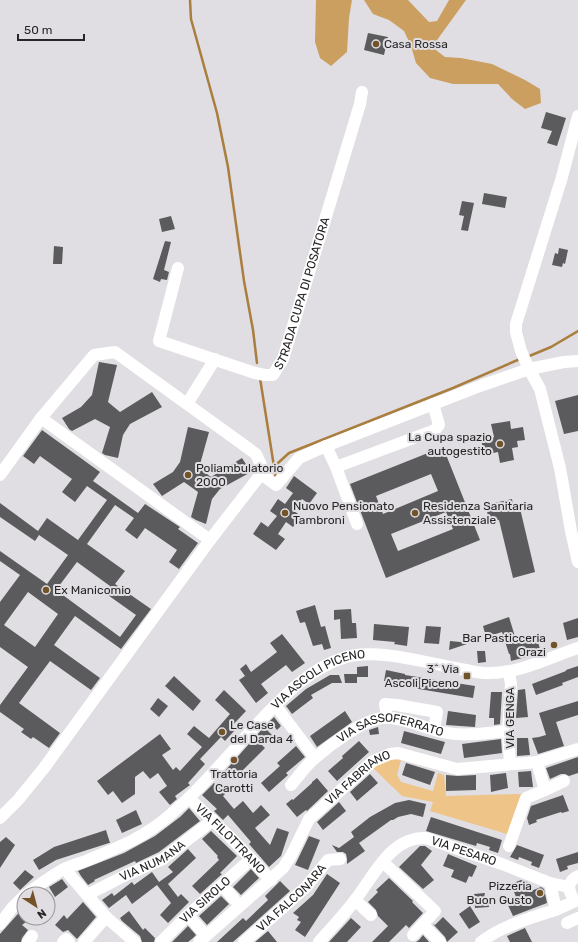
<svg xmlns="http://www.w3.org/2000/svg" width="578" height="942" font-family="Rubik,sans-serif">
  <rect width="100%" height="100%" fill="#e0dee2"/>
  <path fill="#efc488" d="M388 758 401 760 397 775 401 782 433 791 438 773 444 775 446 796 522 794 507 834 430 811 433 802 402 796 373 768Z"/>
  <path fill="#cb9f60" d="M316 0H352L349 18 347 52 331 66 320 58 315 42Z
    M364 0H408L429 22 437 21 449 0H466L432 47 445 57 461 58 492 64 525 80 540 89 541 103 525 109 512 99 498 84H453L430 78 416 63 411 46 404 31 389 20 373 14Z"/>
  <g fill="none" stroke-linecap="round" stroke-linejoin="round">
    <path stroke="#a97e3f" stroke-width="2.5" d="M190 0 191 19 217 113 228 167 244 281 253 330 257 363
      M527 357 551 347 578 331
      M260 378 275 473
      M275 477 278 463 289 453 453 388 520 359"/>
  </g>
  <path fill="#5b5a5d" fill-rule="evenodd" d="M368 33 388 37 384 55 364 50Z
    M546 112 566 118 557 146 547 143 552 131 541 128Z
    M484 193 507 197 505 208 482 204Z
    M462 201 474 203 468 231 461 230 464 216 459 215Z
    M171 216 175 229 162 232 159 219Z
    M165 241 171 242 164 270 169 272 167 280 161 279 160 282 153 279Z
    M54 246 63 247 62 264H53Z
    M559 248 568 250 565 264 563 263 562 267 552 265 555 253 558 254Z
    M99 362 117 365 108 402 120 412 152 392 162 407 130 424 123 435 118 458 105 455 102 453 110 427 95 419 72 431 69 429 62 418 81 407 92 395Z
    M578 395V431L564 434 555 401Z
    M510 421 511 429 523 427 525 440 517 441 518 447 512 448 514 460 500 463 498 452 484 455 481 439 494 437 491 424Z
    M188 427 209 432 199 468 211 477 242 458 251 472 220 489 212 499 206 524 196 520 191 517 198 492 184 482 162 496 153 484 173 472 180 462Z
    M42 430 100 472 93 481 138 513 145 504 180 527 178 529 198 543 179 569 169 562 177 550 145 528 137 539 125 530 134 518 115 505 87 544 125 571 115 584 151 609 121 649 75 616 54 645 100 678 91 690 50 661 19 703 60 733 49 748 33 737 31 739 21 732 24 729 0 712V705L28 667 0 647V602L20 575 0 561V551L47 584 68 555 39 535 35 541 0 517V503L38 531 47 518 78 540 107 500 87 486 75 502 62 492 72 479 40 456 34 464 23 456ZM77 562 110 586 105 593 136 615 120 637 56 590ZM28 592 58 614 35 647 4 625Z
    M443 447 480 540 386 578 350 484ZM431 474 438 491 383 514 376 496ZM446 512 453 529 398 551 391 534Z
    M294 476 317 493 309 504 302 499 294 511 301 516 293 527 286 522 278 534 285 539 276 550 253 534 261 522 268 527 277 516 270 511 278 499 285 504 293 493 286 488Z
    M512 499 513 506 519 504 535 572 513 578 499 520 490 522 485 505Z
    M315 605 321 627 325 626 331 648 324 650 322 644 313 646 305 622 300 623 296 611Z
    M351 609 352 623H356L357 638 341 639 340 619 334 620V610Z
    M509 617 517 643 537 638 541 653 511 661 510 654H509L502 632 486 637 483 626Z
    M578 618V637L567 640 563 623Z
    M374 624 409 627 407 646 394 644 395 642 373 640Z
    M426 626 441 627 439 644 424 643Z
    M282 634 305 663 292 672 286 665 261 684 268 693 256 703 239 680 245 676 240 669 246 664 251 672 277 652 270 643Z
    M450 641 470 643 449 650Z
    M477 651H485L486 662 478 663Z
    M368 666V677H357V667Z
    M578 666V677L562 683 563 685 536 695 532 684 566 671V670Z
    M386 670 405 674V675L475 686 473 698 413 688 414 685 384 681Z
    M344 674H357V683H345Z
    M330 675H339L342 683H332L311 695 313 698 292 714 286 706 306 689Z
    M174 676 201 701 193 711 165 686Z
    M525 689 528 717 516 718 518 690Z
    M224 690 246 711 231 727 235 730 225 741 221 737 200 759 205 764 188 783 190 785 175 796 177 799 170 805 169 804 159 792 167 786 158 773 150 779 143 771 135 777V794L122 803 113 791 108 795 97 781 160 734 171 749 162 755 173 770 176 767 180 771 202 747 187 734 194 726 209 738 230 714 215 700Z
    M491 692H502L500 724H501L494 725V718H489Z
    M158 698 168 706 159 717 150 709Z
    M578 701V715L556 722 564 746 538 754 532 738 539 737 546 735 539 713Z
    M345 711 352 722 317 747 310 736Z
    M448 711 476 715 475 727 446 725Z
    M274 717 281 726 277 730 270 721Z
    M264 727 272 735 262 745 265 748 233 780 225 771Z
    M378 727 379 734 370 735 369 730Z
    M404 731 445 742 441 754 401 743Z
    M517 738H528L530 755 517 756Z
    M501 739 502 753 464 758 462 744Z
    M359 741 369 752 337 781 328 771 343 758 342 756Z
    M296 746 305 757 286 773 288 775 269 792 261 783 280 766 277 763Z
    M578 757V773L569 776 565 774H561L550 779 546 768Z
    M406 763 435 772 430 785 402 775Z
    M531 771 533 787H519L518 772Z
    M506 773 508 788 491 792 490 775Z
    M370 774 378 783 357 801 350 792Z
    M446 775 458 776 476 775V790L446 791Z
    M317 778 328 791 307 811 306 810 297 817 286 804 292 799 293 800 312 783V782Z
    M214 783 226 793 223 796 234 809 243 801 253 813 261 805 270 815 255 828 270 845 277 828 289 832 281 856 269 867 249 844 251 842 228 815 223 820 214 811 217 809 202 795Z
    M563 795 569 811 562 813 561 812 536 820 537 822 529 825 527 818 531 806Z
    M409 800 426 804 423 817 411 814 398 817 393 820H391L359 843 365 851 347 864V859L346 854 343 852H337L332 845 339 848 354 837 351 832 370 817 395 803Z
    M339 802 346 811 323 830 317 822Z
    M189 808 200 821 159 852 136 863 135 861 94 880 95 881 88 885 81 876 78 871 124 853 155 836 180 817Z
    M136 810 142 824 122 833 116 820Z
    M431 817 502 840 498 853 489 850 490 847 477 843 476 846 426 831Z
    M106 830 110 843H109L56 860 39 870 33 860 54 847Z
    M211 831 237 856 220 873 222 874 200 894 192 886 219 860 217 857 218 856 202 839Z
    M309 836 320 840 308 870 295 865Z
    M6 837 15 845 0 868V842Z
    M517 845 544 855 539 868 531 865 532 862 519 857 518 860 510 857Z
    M420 846H425L432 851 421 865 434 880 423 889 399 867Z
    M188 849 196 858 168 884 178 897 181 894 189 902 168 923 160 915 171 903 157 885 132 904 126 895 109 908 102 900 112 893 114 896 132 882 134 885 152 872 159 882 173 872 168 867Z
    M578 852V863L567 866 568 869 560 872 556 859Z
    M448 854 477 866 472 877 469 876 466 883 451 877 454 870 443 866Z
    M251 869 259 878 241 895 233 887Z
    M25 870 34 877 20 890 13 883Z
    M327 874 340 883 305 937 295 930 301 922 297 920 299 917 293 913 313 895Z
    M389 878 413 901 412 902 423 913 409 928 406 925 389 942H372L388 926 378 916 376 910 368 902 378 892 376 890Z
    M62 879 68 887 55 897 49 887Z
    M521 880 528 882 531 891 541 887 544 889 547 903 513 916 506 901 516 897 511 884Z
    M280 881 290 891 233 942H217L243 918 246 921 268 900 265 896Z
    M485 893 484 897 488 899 489 907 475 908 474 894Z
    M221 896 229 904 207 925 199 916Z
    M83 902 96 917 77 939 68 930 63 932 55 925 64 915 67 919Z
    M470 906 480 922 469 929 459 914Z
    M24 907V918H31L22 925 28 930 22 938 21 942H0V934Z
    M129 911 143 930 145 928 155 938 154 942H142L140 936 122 921 120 918Z
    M443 917 458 932 447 942 445 937 433 924 435 925Z
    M351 918 361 927 347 942H329Z
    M188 926 196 935 193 938 188 942H172Z
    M525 928 532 942H510L507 936Z
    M268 931 277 942H255Z
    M423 935 429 942H416L419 940Z"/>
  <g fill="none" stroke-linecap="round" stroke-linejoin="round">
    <g stroke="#fff" stroke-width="12">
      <path d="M578 116 562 177 516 324V332L521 351 529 369 540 389 560 468 571 531 578 562"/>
      <path id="s1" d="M178 268 159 341 255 373 265 375H273L283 359 360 104 362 92"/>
      <path d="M187 404 215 359"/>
      <path d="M41 418 94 355 115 352 256 454 261 465V474L210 540"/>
      <path d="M326 446 336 467 357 524"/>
      <path d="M336 467 435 430 439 425 433 404"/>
      <path d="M261 474 276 485 299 458 326 446 480 386 529 369 564 362 578 361"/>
      <path d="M0 475 41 418 210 540 44 768 18 800 0 818"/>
      <path d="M509 672 511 684 508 731 510 764"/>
      <path d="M275 705 315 758"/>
      <path d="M387 718 385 704 397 705 437 712 434 729"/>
      <path id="s2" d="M291 785C299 776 306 765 315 758 330 745 364 719 383 718 399 716 425 728 442 732 464 737 486 733 508 731"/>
      <path d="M545 790 564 781"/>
      <path id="s3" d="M189 798 229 836 271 880"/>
      <path d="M509 846 526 798 545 790 537 762"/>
      <path d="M383 862 435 911 413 935"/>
      <path d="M69 874 106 917 135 942"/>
      <path d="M550 883 556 910"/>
      <path d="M222 885 234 899"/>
      <path id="s4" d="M27 894C39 885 51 876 64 869 72 865 81 863 88 860 119 847 145 837 170 815 203 787 230 753 259 722 284 696 310 668 346 657 376 648 428 663 460 669 469 670 480 674 489 673 521 673 548 658 578 648"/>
      <path d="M571 894C567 887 570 880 578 876"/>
      <path id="s5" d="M87 895 126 875 163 859 213 820"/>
      <path d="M355 900 371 915"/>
      <path d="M188 915 201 930"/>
      <path d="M567 923 578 918"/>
      <path d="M0 924 12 908 24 896"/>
      <path d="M423 925 440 942"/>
      <path d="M28 942 32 936"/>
      <path d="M63 942 66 939 69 942"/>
      <path d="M84 942 106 917"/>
      <path id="s6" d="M161 942 188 915 251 859"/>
      <path id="s7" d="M199 942 283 868 291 856 309 819 373 761 390 754 398 753 457 769 537 762 578 749"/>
      <path id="s8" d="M244 942 306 887 328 860 340 859"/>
      <path id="s9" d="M319 942C331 928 344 915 355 900 374 876 391 836 426 838L502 864 550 883 569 887"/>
      <path d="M481 942C503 925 529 919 555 910 563 907 570 903 578 900"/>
    </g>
  </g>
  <g fill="#725428" stroke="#e0dee2" stroke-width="1.5">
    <circle cx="376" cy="44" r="4"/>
    <circle cx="500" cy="444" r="4"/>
    <circle cx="188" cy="475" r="4"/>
    <circle cx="285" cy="513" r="4"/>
    <circle cx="415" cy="513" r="4"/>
    <circle cx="46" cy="590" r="4"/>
    <circle cx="554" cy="645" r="4"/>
    <rect x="463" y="672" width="8" height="8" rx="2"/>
    <circle cx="222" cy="732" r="4"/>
    <circle cx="234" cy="760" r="4"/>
    <circle cx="540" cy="893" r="4"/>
  </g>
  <g text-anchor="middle" stroke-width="4" stroke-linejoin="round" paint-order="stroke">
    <g font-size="12" fill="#262627" stroke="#e0dee2" text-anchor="start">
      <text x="384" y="48">Casa Rossa</text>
      <text x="492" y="441" text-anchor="end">La Cupa spazio<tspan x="492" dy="14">autogestito</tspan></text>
      <text x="196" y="472">Poliambulatorio<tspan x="196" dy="14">2000</tspan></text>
      <text x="293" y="510">Nuovo Pensionato<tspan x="293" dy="14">Tambroni</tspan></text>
      <text x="423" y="510">Residenza Sanitaria<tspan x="423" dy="14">Assistenziale</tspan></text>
      <text x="54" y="594">Ex Manicomio</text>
      <text x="546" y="642" text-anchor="end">Bar Pasticceria<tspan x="546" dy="14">Orazi</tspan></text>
      <text x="459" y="673" text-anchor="end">3^ Via<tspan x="459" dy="14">Ascoli Piceno</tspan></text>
      <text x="230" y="729">Le Case<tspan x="230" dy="14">del Darda 4</tspan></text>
      <text x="234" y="778" text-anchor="middle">Trattoria<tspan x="234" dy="14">Carotti</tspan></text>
      <text x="532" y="890" text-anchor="end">Pizzeria<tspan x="532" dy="14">Buon Gusto</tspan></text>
    </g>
    <g font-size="12" fill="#262627" stroke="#e0dee2">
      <text dy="4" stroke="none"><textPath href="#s1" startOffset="282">STRADA CUPA DI POSATORA</textPath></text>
      <text dy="4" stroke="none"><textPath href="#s4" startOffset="368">VIA ASCOLI PICENO</textPath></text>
      <text transform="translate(510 718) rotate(-90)" y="4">VIA GENGA</text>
      <text dy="4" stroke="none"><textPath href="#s2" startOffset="122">VIA SASSOFERRATO</textPath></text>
      <text dy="4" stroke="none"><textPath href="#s7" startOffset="232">VIA FABRIANO</textPath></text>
      <text dy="4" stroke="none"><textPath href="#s3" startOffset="58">VIA FILOTTRANO</textPath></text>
      <text dy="4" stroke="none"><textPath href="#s9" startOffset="194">VIA PESARO</textPath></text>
      <text dy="4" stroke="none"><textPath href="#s5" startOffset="74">VIA NUMANA</textPath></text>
      <text dy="4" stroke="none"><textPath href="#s8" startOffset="65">VIA FALCONARA</textPath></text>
      <text dy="4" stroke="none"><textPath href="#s6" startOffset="61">VIA SIROLO</textPath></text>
    </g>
  </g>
  <g transform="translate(36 906) rotate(144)"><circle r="19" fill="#e0dee2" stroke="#969497"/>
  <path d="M0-3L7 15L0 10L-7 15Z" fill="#725428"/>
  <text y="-6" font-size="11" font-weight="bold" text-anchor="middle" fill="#262627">N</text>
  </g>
  <path d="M18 34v6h66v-6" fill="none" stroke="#262627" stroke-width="2"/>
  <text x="24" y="34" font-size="12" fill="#262627" stroke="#e0dee2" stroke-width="3" paint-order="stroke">50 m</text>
</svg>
